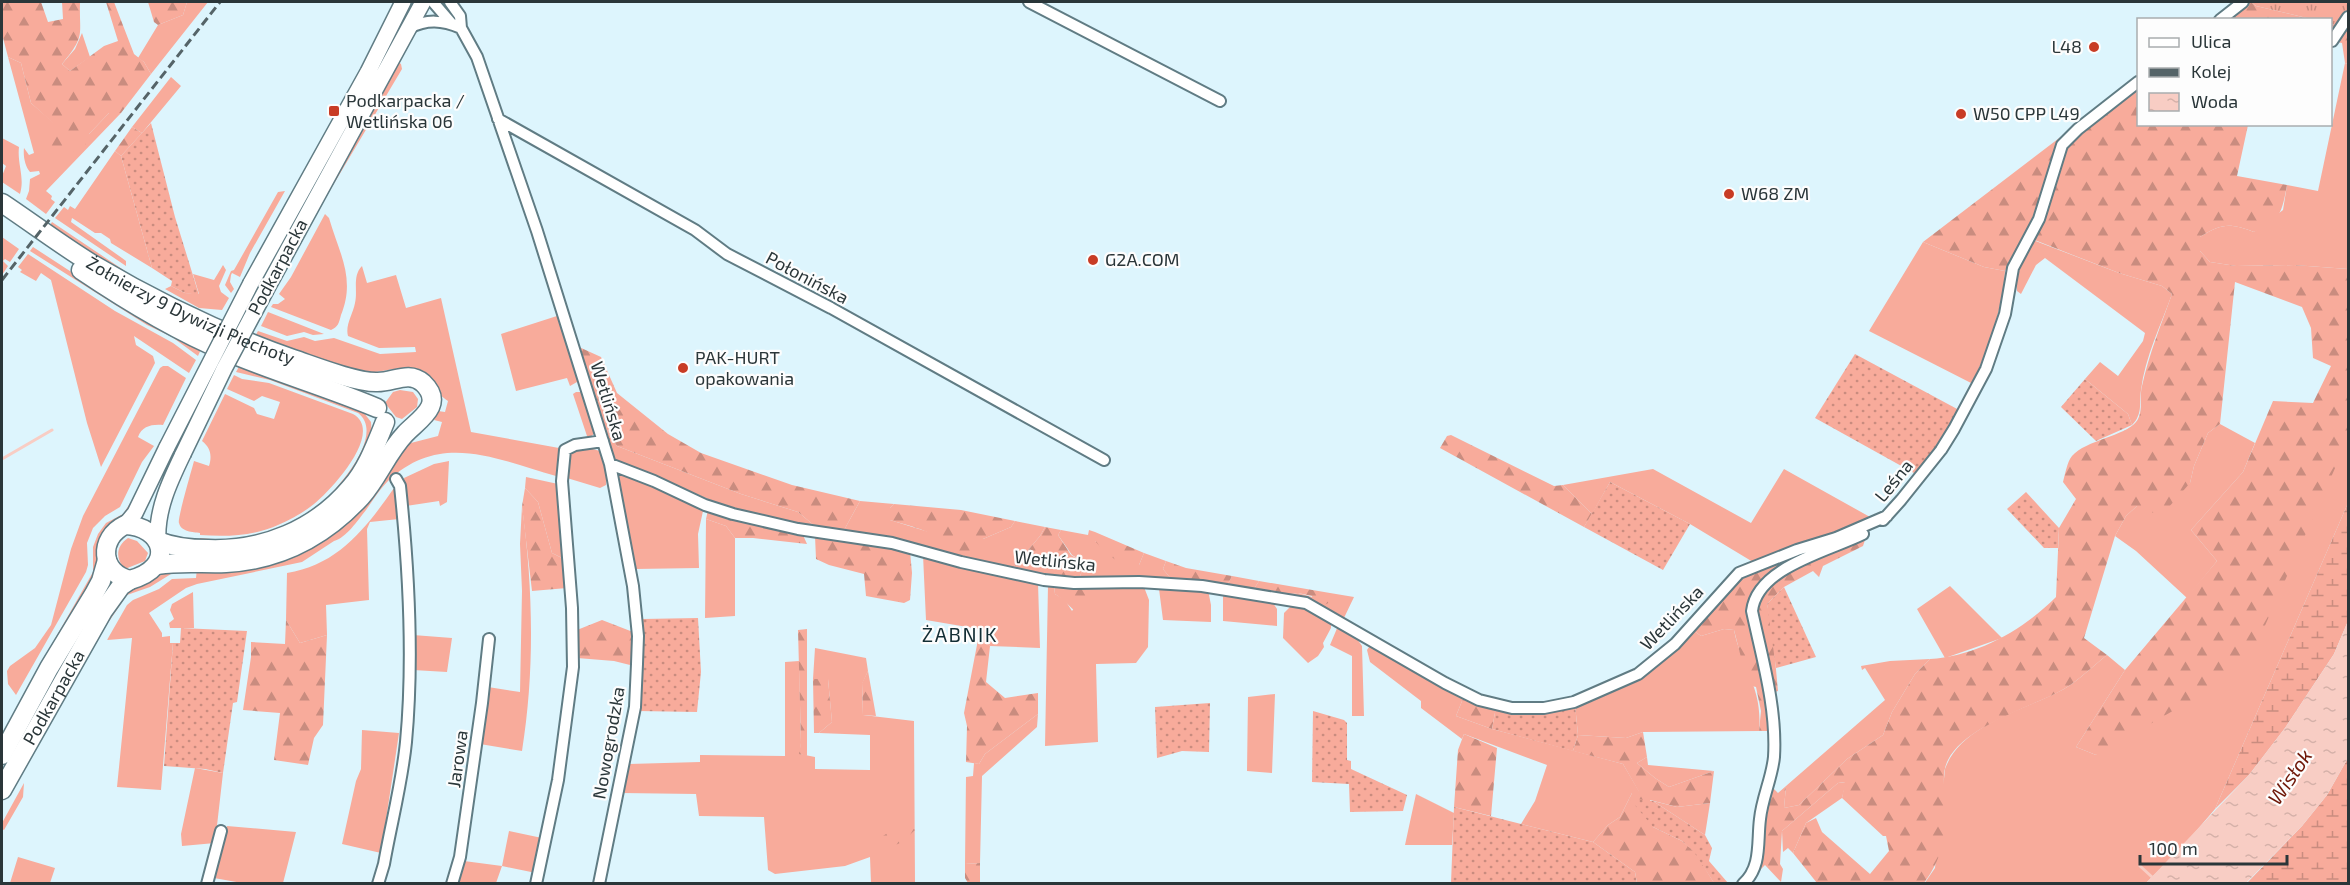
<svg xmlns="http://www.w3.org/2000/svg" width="2350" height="885" font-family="'Exo 2',sans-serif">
  <defs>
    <pattern id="forest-firs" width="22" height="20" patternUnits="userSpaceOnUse" patternTransform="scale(1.5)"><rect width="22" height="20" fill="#f8ab9b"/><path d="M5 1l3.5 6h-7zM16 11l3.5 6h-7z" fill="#c98c7f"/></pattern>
    <pattern id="wetland-marsh" width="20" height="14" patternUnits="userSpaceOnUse" patternTransform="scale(1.5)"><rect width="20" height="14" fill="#f8ab9b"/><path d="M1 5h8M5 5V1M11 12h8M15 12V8" fill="none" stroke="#c98c7f"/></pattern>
    <pattern id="park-tufts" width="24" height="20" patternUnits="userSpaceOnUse" patternTransform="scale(1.5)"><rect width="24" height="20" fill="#f8ab9b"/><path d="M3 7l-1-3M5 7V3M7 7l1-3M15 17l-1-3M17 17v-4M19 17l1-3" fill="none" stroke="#c98c7f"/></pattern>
    <pattern id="garden-dots" width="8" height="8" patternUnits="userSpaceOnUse" patternTransform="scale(1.5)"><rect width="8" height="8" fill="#f8ab9b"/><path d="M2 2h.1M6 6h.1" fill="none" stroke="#c98c7f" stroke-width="1.8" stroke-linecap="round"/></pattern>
    <pattern id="water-ripples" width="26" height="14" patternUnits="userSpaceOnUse" patternTransform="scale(1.5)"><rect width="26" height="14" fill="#f8cdc4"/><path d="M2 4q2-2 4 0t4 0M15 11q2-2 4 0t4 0" fill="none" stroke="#d5b1a9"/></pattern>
  </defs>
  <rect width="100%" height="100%" fill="#ddf5fd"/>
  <path fill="#f8ab9b" d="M187 2H208L151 74 144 62 138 58 158 25 183 15Z
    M82 33 90 57 70 71 62 64 75 49Z
    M8 57 21 63 31 103 55 124 49 142 89 134 109 113H121L46 191 52 196 51 199 55 202 46 214 26 199 29 191 30 179 40 174 39 171 30 172C25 166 23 156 24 148L29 155 34 153Z
    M398 62 401 64 402 69 329 192 324 196Z
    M2345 63 2348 64V269L2294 265 2236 266 2210 262 2200 251V237C2222 223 2230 223 2254 232L2283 210 2287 185 2318 191Z
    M171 77 181 86 142 133 132 127Z
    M2 138 19 147C17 164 25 177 20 194L2 182V176L6 166 2 163Z
    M115 151 121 156 152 268 111 243 110 239 101 233H95L72 218 71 222 122 258 126 261V266L55 218 64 207 68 210 70 206 75 209Z
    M285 191 250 253 240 277 232 273 231 275 230 282 234 289 231 293 225 285 231 271 234 270 278 192Z
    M325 214 329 218C339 253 356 278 341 315 339 323 338 327 331 330L271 307 273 304H278L285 299 279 294 291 277Z
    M52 222 125 271H120L49 227Z
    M2 237 19 249 10 262 5 259 3 261 8 266 2 275Z
    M2033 240 2119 273 2162 286 2172 294C2161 325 2145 357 2141 390 2139 404 2143 414 2132 425L2128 414 2085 379 2100 362 2118 376 2143 341 2145 333 2045 258 2036 265 2021 294 2017 291C2015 271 2022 257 2033 240Z
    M1923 242 1984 267 2005 271C2003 310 1987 348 1973 384L1869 331Z
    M33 247 116 301 202 347 198 356 172 337 147 325 30 251Z
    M28 254 115 311 173 343 196 360 189 373 134 336 136 345 153 356 155 363 101 467 87 423 51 280 41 273 36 281 20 272 22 270 18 267Z
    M223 265 226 270 219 286 221 292 229 298 222 310 199 308 165 289 171 286 185 293 199 294 193 274 214 280Z
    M362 266 367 283 396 275 406 308 441 298 471 432 559 448 561 450 558 473 556 476C496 459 440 431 388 481 380 489 373 500 366 510 358 520 346 538 334 541L302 562 197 584 186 588 149 613 162 633V637L170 636V643H173L161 790 117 787 132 638 107 640 127 605 133 600 159 589 172 579 196 578 197 568 238 569 407 444 438 436 442 422 434 420 438 411 445 412 448 401C437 394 421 374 412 369 401 365 378 374 363 372L254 338 258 331 287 341 304 337 315 341 334 338 380 354 416 352 415 347 379 348 348 336C345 325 353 314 355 303 358 291 352 276 362 266Z
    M268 312 324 334 313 335 304 332 287 336 261 326Z
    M560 315 579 376 577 382 570 386 567 378 516 391 501 334Z
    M241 363 361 409 371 422 372 437 359 463 328 503 266 538 199 543 200 538C227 541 255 539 281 528 294 522 308 513 320 504 338 489 386 434 358 413L270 380 236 372Z
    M163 366H168L186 378 163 425C152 424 142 426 138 437L154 446 142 462 120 507 105 516 93 528 87 543 88 565 86 572 16 695 8 684 7 671 10 666 35 648 51 625 71 549 83 516 160 368Z
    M234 375 242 379 269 383 353 414C385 432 331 490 314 504 303 513 290 520 278 525 253 536 227 537 200 535V533C193 532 181 532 179 523 177 520 192 469 194 461L209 466C212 456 211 448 202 441L225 394 254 408 257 414 274 419 280 402 262 396 254 401 227 389Z
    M400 390 413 392 418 399 417 407 402 419 396 417 385 403 393 392Z
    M576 392H583L594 425V434L590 437 587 436 573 394Z
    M2220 424 2255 443 2243 472 2191 530 2217 561 2187 598 2136 551 2115 536 2126 516 2137 506 2190 483 2194 466 2208 433Z
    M605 427 617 446 741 494 798 512 816 527 759 516 715 502 635 467 623 464 614 459Z
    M2348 439V503L2215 809 2185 844 2146 883 1924 884 1935 868 1945 769C1961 724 2026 710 2064 689 2079 680 2093 666 2107 655L2125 670 2076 747 2096 755Z
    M589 448 600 451 607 475 606 485 600 488 567 478 565 460 572 449Z
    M449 461 447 502 440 506 439 501 406 506 404 478 434 464Z
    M1653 469 1751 523 1784 469 1870 517 1836 533 1753 562 1690 524 1610 482 1592 514 1563 485Z
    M621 471 700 506 703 511 698 534 699 568 635 569 616 478 618 472Z
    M526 477 558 484 564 559 552 553 538 502 525 488Z
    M394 488 397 493 399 519 370 522 367 529 369 600 326 605 327 635 300 643 286 620 287 573C338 565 366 528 394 488Z
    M136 499 128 512 109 526 100 537 94 578 28 693 23 695 93 572V547L98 534 106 523 123 514 131 502Z
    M860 501 894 504 890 508V520L932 533 944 541 983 539 1011 527 1015 521 1045 527 1040 536 1013 568 843 532Z
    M522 506C533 587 535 670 522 751L480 744 488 687 520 692 522 591 520 544Z
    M706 519 726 526 735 538V616L705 618Z
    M1061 530 1088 535 1089 530 1095 532V541L1139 565 1144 553 1166 561 1163 569 1172 580 1123 577 1079 579 1085 563 1072 555 1058 535Z
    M128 538 137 541 148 553 145 561 125 569C115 559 116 546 128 538Z
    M923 555 1038 583 1040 648 990 646 979 629 926 620Z
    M186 571 171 574 150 587 127 595 86 655 112 608 132 588 146 584 166 572Z
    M1232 576 1259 581 1252 592 1226 588Z
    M1054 584 1055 594 1065 600 1072 611 1089 587H1144L1149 600 1148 647 1136 663 1096 664 1098 742 1045 746 1048 585Z
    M1950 586 2002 638 1945 658 1917 609Z
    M1161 587 1208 590 1211 605V622L1163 620 1159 589Z
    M193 592 194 628H170L169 623 174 619 170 610 172 604Z
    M1298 593 1330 602V593L1354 597 1343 620 1276 596Z
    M1223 595 1273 603 1277 609V626L1223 621Z
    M1292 605H1301L1331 624V628L1323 643 1324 647 1318 656 1308 663 1283 638 1284 613Z
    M1338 626 1355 636 1362 646 1364 716H1352V656L1330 645Z
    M1724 629 1734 630C1742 670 1763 687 1759 731L1643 732 1626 738 1578 735 1575 704 1607 691 1693 630 1701 636Z
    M413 635 452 638 447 672 413 670Z
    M1371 644 1464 696 1456 716 1492 729 1623 764 1640 793H1632L1620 817 1608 825 1593 842 1521 824 1535 801 1547 765 1464 734 1462 739 1421 708V701L1370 662 1367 650Z
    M815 648 866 658 868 671 862 684 863 715 914 721 915 883H871L870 857 845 866 775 874 768 870 764 817 699 816 696 794 622 793 629 764 700 762V755L785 756V662L799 661 801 743 800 754 815 757V769L870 770V735L819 733 832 722 828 679H813Z
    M1930 659 1915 674 1892 712 1883 735 1847 759 1799 805 1784 808 1786 786 1885 700 1865 668 1862 670 1861 666 1890 661Z
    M1275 694 1272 773 1247 771 1248 697Z
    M1038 714 1037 727 982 776 980 863 965 864 966 777 973 776 974 763 979 764 985 754Z
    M362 730 399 733 381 853 342 844 356 781 361 769Z
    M1647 757 1648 765 1714 771 1669 787 1655 778 1637 763Z
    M195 768 223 773 215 843 182 846 181 834Z
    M1846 782 1842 798 1806 823 1793 853 1788 848 1783 852 1782 831 1838 783Z
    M24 783 23 797 4 830 2 829V823Z
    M1416 794 1454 813 1452 845H1405Z
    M1653 801 1677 807 1710 803 1705 835Z
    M227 826 296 832 283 883H242L214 878Z
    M509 831 542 838 536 873 502 866 496 883 456 884 464 861 502 866Z
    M18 857 55 868 50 883H10Z"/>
  <path fill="url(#forest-firs)" d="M2 2H41L48 22 63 19 62 2H80C79 36 86 35 62 64L70 71 104 46 118 41 106 2H114L134 54 144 62 151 74 121 113H109L89 134 85 145 70 153 53 155 48 142 54 124 31 103 21 63 8 57 2 34Z
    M148 2H187L183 15 158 25 154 22Z
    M2240 2H2251L2256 6 2311 19 2216 20Z
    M2330 24 2348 29V64L2345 63 2342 43 2331 41Z
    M2138 78V124L2248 125 2237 176 2287 185C2282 213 2280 221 2254 232 2230 223 2222 223 2200 237V251L2210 262 2236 266 2294 265 2348 269V439L2255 648 2204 693 2096 755 2076 747 2125 670 2217 561 2191 530 2243 472 2273 401 2313 403 2331 366 2313 358 2311 328 2302 307 2235 282 2220 424 2208 433 2194 466 2190 483 2161 516 2137 506 2126 516 2115 536 2084 638 2107 655C2093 666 2079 680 2064 689 2032 707 1965 726 1948 760 1942 771 1944 785 1945 796 1946 831 1945 855 1924 883H1817L1793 853 1806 823 1816 818 1822 832 1870 874 1889 851 1886 836H1883L1842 798 1845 782 1838 783 1782 831 1780 864 1783 869 1781 882 1765 865 1760 870 1762 823 1771 786 1778 793 1786 786 1784 808 1799 805 1847 759 1883 735 1892 712 1915 674 1930 659C1977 656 2023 630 2056 597L2059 528 2076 499 2063 482C2065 475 2067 462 2072 456 2086 440 2125 436 2136 422 2144 412 2139 397 2142 386 2149 354 2161 325 2172 294L2162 286 2119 273 2024 236 2005 271 1984 267 1923 242Z
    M132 127 142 133 121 156 115 151Z
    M579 347 601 357 617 393 668 434 701 453 792 485 860 501 843 532 816 527 798 512 741 494 617 446 605 427Z
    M1451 435 1554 486 1563 485 1592 514 1584 527 1440 448 1447 436Z
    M525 488 538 502 552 553 564 559 567 588 532 591 522 506Z
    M894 504 961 510 1015 521 1011 527 983 539 974 553H953C936 530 915 528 890 520V508Z
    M708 510 802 533 807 544 753 538H735L726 526 706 519Z
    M1045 527 1061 530 1058 535 1071 555 1085 563 1079 579 1013 568 1040 536Z
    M1860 531 1759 585 1747 604 1764 682 1769 731H1759L1761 711 1756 687 1748 685 1734 630 1724 629 1701 636 1693 630 1738 579Z
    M1095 532 1144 553 1139 565C1121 569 1106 553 1095 541Z
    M1867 534 1863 546 1823 566 1819 577 1813 571 1784 587 1767 604 1772 627 1778 691 1772 693 1756 612 1757 600 1778 577Z
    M815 536 910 551 912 573 910 600 904 603 866 596 864 574 829 565 816 559Z
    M1166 561 1186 568 1232 576 1226 588 1172 580 1163 569Z
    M1259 581 1330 593V602L1323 606 1313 602 1312 596 1298 593 1276 596 1252 592Z
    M1054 584 1089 587 1090 603 1084 618C1073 611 1066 601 1055 594Z
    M286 620 300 643 327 635 323 725 314 738 308 765 274 760 280 713 243 710 251 657V642L285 644Z
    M602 620 633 632 634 666 614 661 577 658V630Z
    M807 629V756L799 754 801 743 798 630Z
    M980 629 990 646 986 682 1005 698 1038 693V714L985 754 979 764 966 762 967 726 964 713Z
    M868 671 876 716 863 715 862 683Z
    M813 679H828L832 722 819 733H814Z
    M1464 696 1496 707 1492 729 1456 716Z
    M1643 732 1647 757 1637 763 1655 778 1669 787 1714 771 1710 803 1677 807 1650 800 1653 827 1682 841 1695 852 1714 883H1637L1635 872 1593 842 1608 825 1620 817 1632 793 1639 792 1623 764 1573 751 1578 735 1626 738Z
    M1464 734 1497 748 1491 816 1454 807 1458 750Z
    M904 822 915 830 902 842 870 857 877 840Z
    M980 863V883H968L965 878V864Z"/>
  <path fill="url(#wetland-marsh)" d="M2348 503V621L2334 654 2285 728 2249 775 2215 809Z
    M2348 758V883L2246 884 2302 826 2327 795Z"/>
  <path fill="url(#park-tufts)" d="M2251 2H2348V29L2331 24 2330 20 2311 19 2256 6Z"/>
  <path fill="url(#garden-dots)" d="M151 123 175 217 199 295 185 293 171 286 172 281 152 268 121 156Z
    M1855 354 1959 410 1936 450 1914 473 1815 418Z
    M2085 379 2128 414 2132 425 2096 441 2061 407Z
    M1610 482 1690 524 1663 570 1584 527Z
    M2026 492 2059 528 2058 548H2044L2007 509Z
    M1784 587 1816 657 1776 668 1767 604Z
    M698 618 701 672 697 712 638 711 643 669 642 619Z
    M181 628 247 631 237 702 233 703 223 773 205 769 164 766 173 643H180Z
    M1210 703 1209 752 1182 751 1157 758 1155 707Z
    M1575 704 1578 735 1573 751 1492 729 1496 707Z
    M1313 711 1344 720 1347 723V760L1351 761V769L1407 795 1403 811 1350 812 1349 784 1312 782Z
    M1629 798 1653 801 1705 835 1712 848 1709 861 1728 883H1714L1694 852 1682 841 1653 827Z
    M1454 807 1593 842 1635 872 1637 883H1451Z"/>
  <path fill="url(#water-ripples)" d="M2348 621V758L2327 795 2302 826 2246 883H2146L2249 775 2285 728 2334 654Z"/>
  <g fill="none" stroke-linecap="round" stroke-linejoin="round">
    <path stroke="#f8cdc4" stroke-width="3" d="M2 459 52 430
      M2140 866 2152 877"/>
    <defs>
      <path id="street" d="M433 2 452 24
        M450 2 460 16 461 28 477 57 537 231 610 464 654 481 705 505 733 514 798 529 892 543 961 562 1044 580 1074 583 1139 582 1202 586 1306 603 1445 683 1479 700 1512 708H1544L1574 702 1638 674 1675 644 1739 573 1797 550 1836 538 1887 516
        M1029 2 1220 101
        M2220 20 2243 2
        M409 28C427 19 442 20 461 28
        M2332 41 2348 17
        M498 119 695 230 727 254 831 308 1104 460
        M1883 520 1901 500 1941 450 1954 429 1986 369 2005 314 2013 268 2039 219 2062 145 2078 129 2138 82
        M207 884 221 831
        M378 884 384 864C391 824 402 783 406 742 414 657 409 571 400 486L396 479
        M452 884 460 857 482 703 489 639
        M536 884 558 780 573 667 572 608 562 481 565 450 575 445 603 441
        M599 884 635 707 637 664 638 636 633 586 610 464
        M1743 884C1762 867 1757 842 1760 819 1762 798 1772 778 1774 757 1777 708 1762 658 1752 611 1757 567 1829 551 1863 534"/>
      <path id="primary" d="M251 283 368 72 403 2
        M266 290 423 2
        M125 525 135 513 167 447
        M158 541C156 510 170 481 183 454"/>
      <g id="highway">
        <path id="s1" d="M2 203C32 223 61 245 92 264 156 302 222 334 293 359 314 366 354 382 376 382 393 383 408 370 423 383 446 405 418 420 405 434 387 453 378 478 361 497 325 536 280 560 226 563 204 564 181 561 158 565"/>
        <path d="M81 270C127 301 174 330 225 351 275 372 327 387 377 408"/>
        <path d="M125 525C163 526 178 567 130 580 100 573 98 538 125 525Z"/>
        <path d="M158 541C173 547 191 549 208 549 263 551 315 530 351 487 367 469 376 444 385 422"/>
        <path d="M2 755 49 668 94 594 101 581 107 560"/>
        <path id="s2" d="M2 790 103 611 121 586 130 580"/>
      </g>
    </defs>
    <use href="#street" stroke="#607c84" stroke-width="14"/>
    <use href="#primary" stroke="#607c84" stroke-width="18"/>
    <use href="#highway" stroke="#607c84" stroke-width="21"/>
    <use href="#street" stroke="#fff" stroke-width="10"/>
    <use href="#primary" stroke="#fff" stroke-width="15"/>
    <use href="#highway" stroke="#fff" stroke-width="18"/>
    <path stroke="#556468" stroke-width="3" stroke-dasharray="9 4.5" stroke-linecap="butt" d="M2 280 220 2"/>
    <defs>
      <path id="primary-bridge" d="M167 447 251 283
        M183 454 224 369 266 290"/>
    </defs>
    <use href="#primary-bridge" stroke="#607c84" stroke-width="18" stroke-linecap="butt"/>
    <use href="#primary-bridge" stroke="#fff" stroke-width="15"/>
  </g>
  <g fill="#c83c25" stroke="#fdfdfd" stroke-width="2">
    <circle cx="2094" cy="47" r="6"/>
    <rect x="328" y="105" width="12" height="12" rx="3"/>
    <circle cx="1961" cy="114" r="6"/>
    <circle cx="1729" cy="194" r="6"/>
    <circle cx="1093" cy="260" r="6"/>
    <circle cx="683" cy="368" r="6"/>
  </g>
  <g text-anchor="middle" stroke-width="4.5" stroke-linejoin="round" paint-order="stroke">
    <g font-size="18" fill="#2a3639" stroke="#fdfdfd" text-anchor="start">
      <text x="2082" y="53" text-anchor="end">L48</text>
      <text x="346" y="107">Podkarpacka /<tspan x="346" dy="21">Wetlińska 06</tspan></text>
      <text x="1973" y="120">W50 CPP L49</text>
      <text x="1741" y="200">W68 ZM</text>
      <text x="1105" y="266">G2A.COM</text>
      <text x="695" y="364">PAK-HURT<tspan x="695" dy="21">opakowania</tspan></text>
    </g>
    <g font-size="18" fill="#2a3639" stroke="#fdfdfd">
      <text transform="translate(278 267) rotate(-62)" y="6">Podkarpacka</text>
      <text transform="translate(807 278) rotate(28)" y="6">Połonińska</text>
      <text dy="6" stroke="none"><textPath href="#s1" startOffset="218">Żołnierzy 9 Dywizji Piechoty</textPath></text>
      <text transform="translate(608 401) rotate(73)" y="6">Wetlińska</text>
      <text transform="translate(1894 481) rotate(-51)" y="6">Leśna</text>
      <text transform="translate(1055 561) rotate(6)" y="6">Wetlińska</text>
      <text transform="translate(1672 618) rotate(-46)" y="6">Wetlińska</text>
      <text dy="6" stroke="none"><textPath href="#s2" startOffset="106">Podkarpacka</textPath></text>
      <text transform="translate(609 743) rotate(-80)" y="6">Nowogrodzka</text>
      <text transform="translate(458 759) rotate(-82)" y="6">Jarowa</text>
    </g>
    <g font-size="20" letter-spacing="1.5" fill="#132e35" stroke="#fdfdfd">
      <text x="960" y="642">ŻABNIK</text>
    </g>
    <g font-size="20" font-style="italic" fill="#701809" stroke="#fdfdfd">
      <text transform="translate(2290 777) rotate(-56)" y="7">Wisłok</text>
    </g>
  </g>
  <rect width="2350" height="885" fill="none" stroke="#2a3639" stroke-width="6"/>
  <rect x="2137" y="18" width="195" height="108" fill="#fdfdfd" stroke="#a9adaf" stroke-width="1.5"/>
  <rect x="2149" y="38" width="30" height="9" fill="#ffffff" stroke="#a9adaf" stroke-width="1.5"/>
  <text x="2191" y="48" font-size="18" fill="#2a3639">Ulica</text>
  <rect x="2149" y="68" width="30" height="9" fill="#556468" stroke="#a9adaf" stroke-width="1.5"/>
  <text x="2191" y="78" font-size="18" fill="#2a3639">Kolej</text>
  <rect x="2149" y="93" width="30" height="18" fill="url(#water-ripples)" stroke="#a9adaf" stroke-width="1.5"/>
  <text x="2191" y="108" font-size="18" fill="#2a3639">Woda</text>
  <path d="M2140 855v9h147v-9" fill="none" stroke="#2a3639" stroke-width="3"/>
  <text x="2149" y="855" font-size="18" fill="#2a3639" stroke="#fdfdfd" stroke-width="4.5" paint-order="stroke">100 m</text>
</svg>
